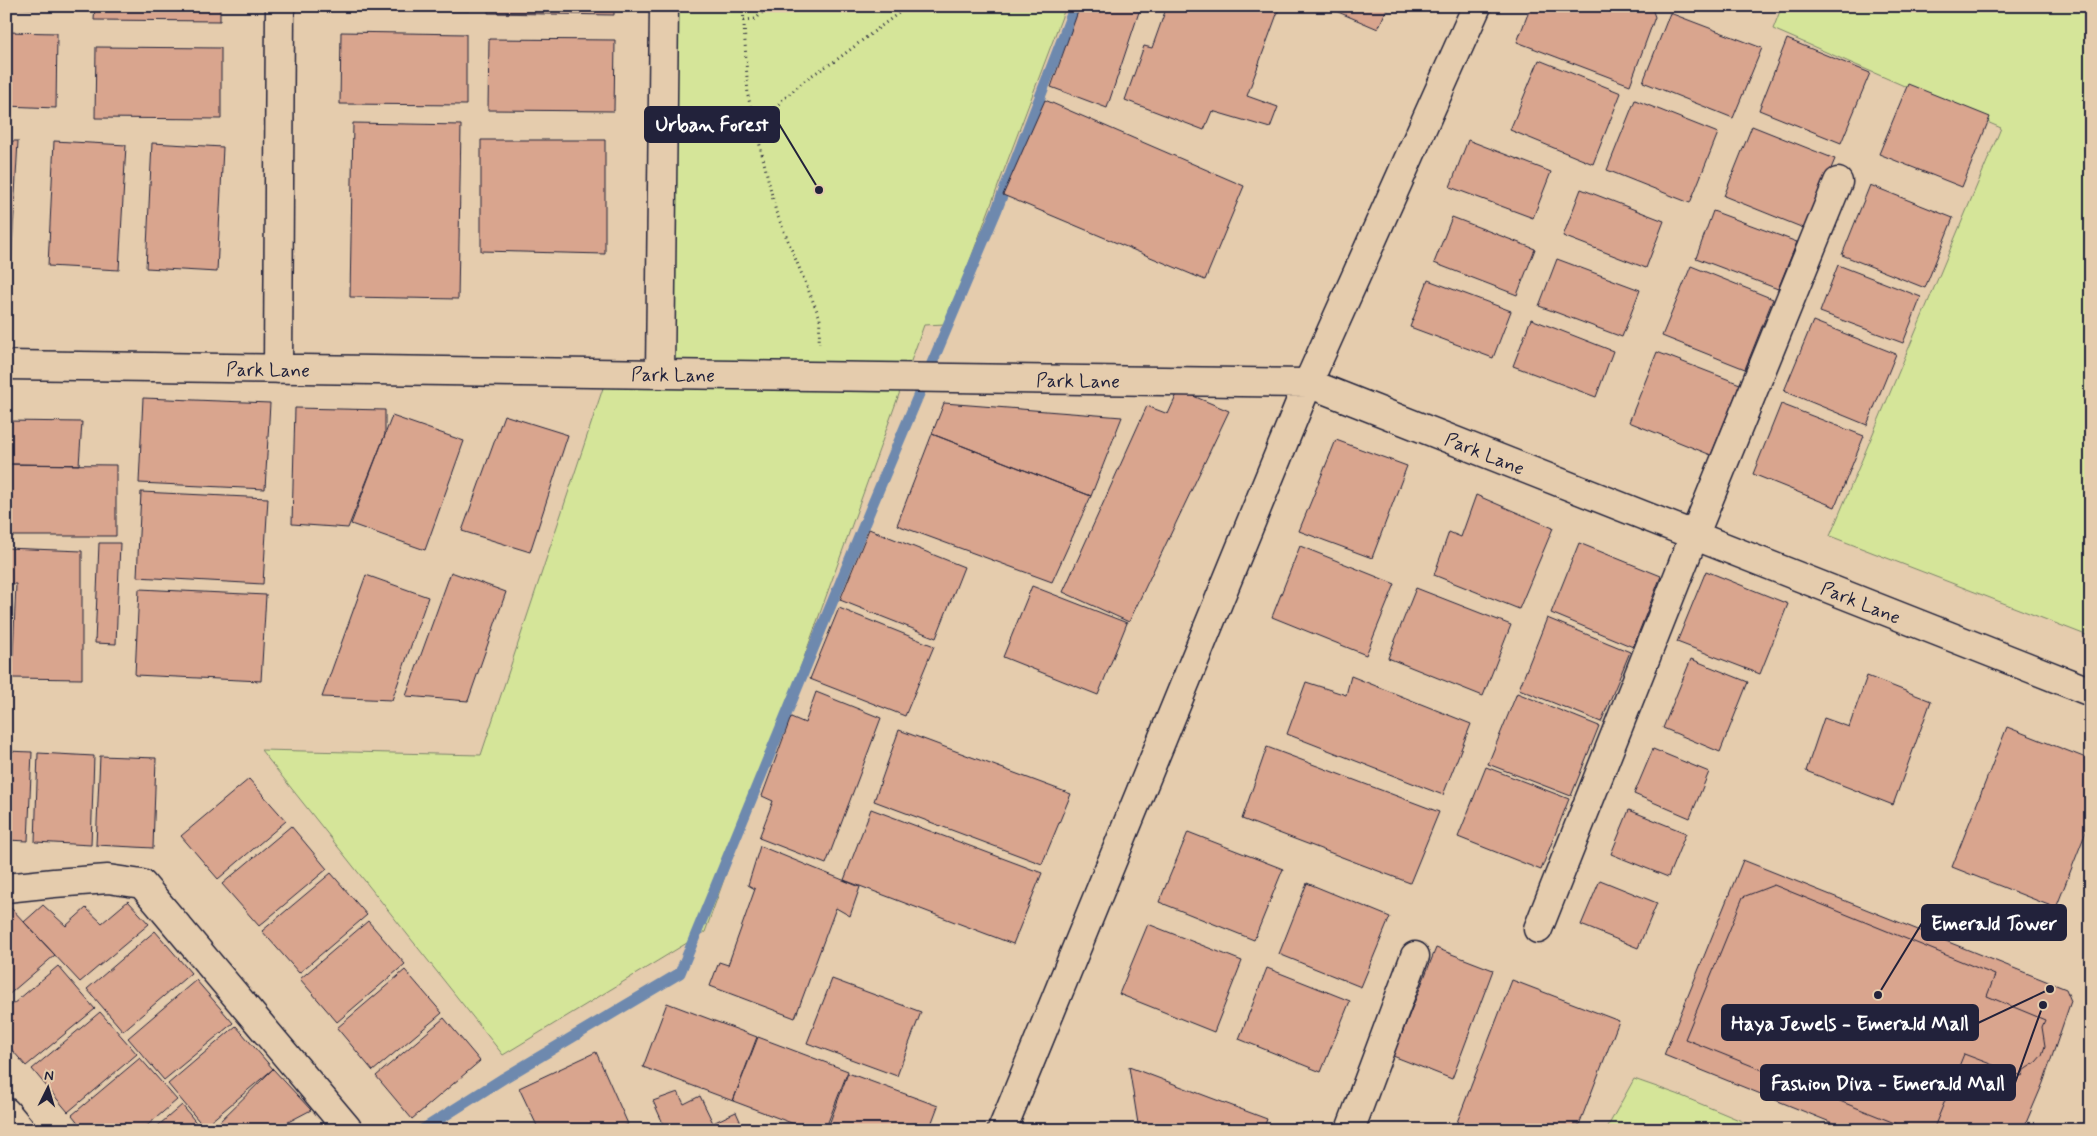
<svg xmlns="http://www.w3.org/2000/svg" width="2097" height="1136" font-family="Mynerve,sans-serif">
  <rect width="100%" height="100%" fill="#e5ccad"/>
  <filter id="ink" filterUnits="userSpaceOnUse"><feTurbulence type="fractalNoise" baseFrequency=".02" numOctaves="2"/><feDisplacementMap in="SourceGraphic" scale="10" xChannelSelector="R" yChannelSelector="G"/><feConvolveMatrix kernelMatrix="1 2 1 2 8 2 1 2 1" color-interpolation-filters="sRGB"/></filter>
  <g filter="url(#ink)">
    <path fill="#d5e599" stroke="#7c846a" d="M664 6H1066L946 324 924 325 705 932 503 1055 261 750 481 755 608 373 660 374Z
      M1782 6H2091V637L1830 536 2001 128 1773 29Z
      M1634 1079 1677 1094 1763 1130H1606Z"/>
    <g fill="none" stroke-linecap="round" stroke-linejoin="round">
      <path stroke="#6e89ae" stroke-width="11" d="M422 1130 504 1078 680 973 873 503 997 209 1075 6"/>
    </g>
    <path fill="#d9a58e" stroke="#22223b" d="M6 6H59V10L6 7Z
      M95 6H220V21L94 20Z
      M344 6H469V11L344 10Z
      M488 6H614V15L488 13Z
      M1080 6H1141L1107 108 1051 87Z
      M1167 6H1280L1247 96 1278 107 1270 128 1212 111 1204 130 1125 100 1144 46 1152 48Z
      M1324 6H1388L1378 29Z
      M1531 6H1651L1655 17 1630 85 1517 42Z
      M1670 13 1762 48 1733 118 1643 82Z
      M6 32 57 33 56 108 6 106Z
      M341 32 466 34V105L340 104Z
      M489 39 615 40 614 111 488 110Z
      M1787 39 1870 73 1841 143 1759 110Z
      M96 47 221 48V119L95 118Z
      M1539 60 1621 93 1593 164 1510 130Z
      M1908 84 1990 117 1962 187 1879 154Z
      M1045 100 1244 186 1205 280 1003 195Z
      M1635 100 1718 133 1690 203 1607 170Z
      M353 123 461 125 458 299 350 297Z
      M1752 126 1835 159 1806 229 1724 196Z
      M481 140H605V254L481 251Z
      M1468 140 1551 172 1533 218 1450 187Z
      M6 141H18L11 266H6Z
      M54 141 126 145 119 270 48 266Z
      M152 143 223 147 217 272 146 268Z
      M1870 185 1953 218 1925 288 1842 255Z
      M1581 189 1664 221 1646 268 1563 236Z
      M1713 211 1797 242 1778 289 1696 258Z
      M1452 217 1535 249 1517 295 1434 263Z
      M1557 259 1640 290 1622 337 1539 306Z
      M1838 265 1921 297 1903 343 1820 312Z
      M1691 266 1773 299 1745 369 1662 336Z
      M1428 280 1511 311 1493 358 1410 327Z
      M1531 319 1613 351 1596 397 1513 366Z
      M1813 321 1896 354 1867 425 1784 391Z
      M1657 352 1740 384 1711 455 1629 422Z
      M1179 390 1229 411 1129 622 1063 592 1147 406 1168 414Z
      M143 398 270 403 265 489 139 483Z
      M944 403 1122 417 1091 496 932 434Z
      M1781 404 1864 436 1835 507 1753 474Z
      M295 408 385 410V435L348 528 292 524Z
      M504 415 568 435 530 552 462 531Z
      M392 416 464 441 425 550 351 524Z
      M6 421 82 422 79 465 6 464Z
      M932 434 1091 496 1052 582 897 525Z
      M1336 440 1407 466 1372 558 1299 531Z
      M6 464 116 465V536H6Z
      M141 492 268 498 263 584 137 577Z
      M1476 495 1553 528 1519 609 1434 575 1449 532 1461 537Z
      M869 529 964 567 936 638 840 600Z
      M99 543H120L116 644 95 643Z
      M1579 543 1661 576 1633 647 1551 613Z
      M1300 546 1395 584 1366 655 1272 617Z
      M6 548 82 551V679L12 678 16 584H6Z
      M1706 571 1788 604 1760 674 1677 642Z
      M451 572 506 592 468 701 406 696Z
      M366 575 428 597 392 700 322 697Z
      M1032 586 1127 623 1098 695 1003 657Z
      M1416 588 1511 625 1483 696 1388 658Z
      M139 589 266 595 261 681 135 675Z
      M839 608 934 646 905 716 810 679Z
      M1547 618 1630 652 1601 722 1519 689Z
      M1691 659 1748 682 1720 752 1663 728Z
      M1351 676 1471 724 1443 795 1287 734 1306 682 1346 695Z
      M1867 676 1931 701 1893 805 1806 771 1824 718 1849 727Z
      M816 692 881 718 826 864 759 838 773 801 762 796 791 717 805 723Z
      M1517 693 1599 726 1571 796 1488 764Z
      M2007 727 2091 760V819L2056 908 1952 867Z
      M899 730 1071 794 1042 864 874 801Z
      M1267 747 1439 812 1410 883 1242 819Z
      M1653 749 1709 772 1690 818 1634 794Z
      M6 751 32 752 28 841 6 840Z
      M38 753 94 756 91 845 35 842Z
      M100 756 156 758 153 848 96 845Z
      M1486 767 1569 799 1541 870 1458 837Z
      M249 779 286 821 218 879 181 836Z
      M871 809 1042 873 1013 944 844 880Z
      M1629 810 1686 833 1668 877 1611 854Z
      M291 826 327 869 259 926 222 884Z
      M1188 832 1283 869 1254 940 1159 902Z
      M760 846 860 887 850 916 836 908 795 1018 710 986 719 962 728 965 755 889 748 885Z
      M1743 860 2066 989 2071 1001 2043 1083 2023 1130H1850L1664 1055Z
      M331 873 367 915 299 973 262 931Z
      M1600 880 1657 903 1638 948 1581 925Z
      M1307 883 1390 917 1361 987 1279 954Z
      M1774 885 1995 975 1987 996 2045 1020 2042 1027 2045 1046 2042 1055 2036 1062 2024 1070 2022 1076 1964 1054 1933 1130H1912L1685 1039 1743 897Z
      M128 901 149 924 80 982 24 922 43 905 66 926 86 908 102 923Z
      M11 908 55 955 6 997V912Z
      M368 921 405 964 337 1022 300 979Z
      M1148 924 1242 961 1214 1032 1119 994Z
      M155 931 191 973 123 1031 87 989Z
      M1436 948 1493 970 1452 1079 1393 1056Z
      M58 966 95 1009 26 1066 6 1043V1010Z
      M1267 968 1350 1001 1321 1072 1239 1039Z
      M405 970 442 1013 373 1071 337 1028Z
      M832 979 921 1012 897 1076 807 1043Z
      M196 980 233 1023 164 1080 128 1038Z
      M1512 980 1619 1021 1577 1130H1454Z
      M667 1003 757 1037 733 1101 643 1067Z
      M100 1012 137 1054 68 1112 32 1069Z
      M444 1018 480 1061 412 1119 376 1076Z
      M236 1026 273 1069 204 1127 168 1084Z
      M758 1037 848 1071 825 1130H810L733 1101Z
      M596 1052 628 1124 617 1130H539L519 1088Z
      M140 1058 177 1100 142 1130H84L72 1115Z
      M1129 1067 1267 1119 1263 1130H1139Z
      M273 1069 311 1110 273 1130H211Z
      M848 1073 938 1106 929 1130H827Z
      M678 1092 684 1104 700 1096 713 1123 736 1112 744 1130H666L653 1101Z
      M182 1105 202 1130H153Z"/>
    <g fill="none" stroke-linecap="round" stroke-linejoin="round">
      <defs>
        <path id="minor" d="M6 365 1308 383 2091 692
          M278 369 280 6
          M660 374 664 6
          M6 888 54 883 108 879 142 884 347 1128 344 1130
          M1538 929 1694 536 1838 182
          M6 1112 21 1130
          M1002 1130 1308 383 1477 6
          M1350 1130 1415 956"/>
      </defs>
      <use href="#minor" stroke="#22223b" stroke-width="31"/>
      <path stroke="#22223b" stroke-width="3" stroke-dasharray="1 4" stroke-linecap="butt" d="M743 6 748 96 776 212 820 318 819 344
        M744 20 756 19 768 6
        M757 132 780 102 809 77 835 61 908 6"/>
      <use href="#minor" stroke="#e5ccad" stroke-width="28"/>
    </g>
  </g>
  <g text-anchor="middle" stroke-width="4.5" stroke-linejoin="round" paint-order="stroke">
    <g font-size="19" fill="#22223b" stroke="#e5ccad">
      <text transform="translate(268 369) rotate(1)" y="7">Park Lane</text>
      <text transform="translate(673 374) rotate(1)" y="7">Park Lane</text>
      <text transform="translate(1078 380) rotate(1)" y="7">Park Lane</text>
      <text transform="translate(1485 453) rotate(22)" y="7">Park Lane</text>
      <text transform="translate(1861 602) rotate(22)" y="7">Park Lane</text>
    </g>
  </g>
  <path fill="none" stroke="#22223b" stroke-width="2" d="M819 190L779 124M1878 995L1922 923M2050 989L1978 1023M2043 1005L2015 1083"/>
  <g fill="#22223b" stroke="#e5ccad" stroke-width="2">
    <circle cx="819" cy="190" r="5"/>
    <circle cx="1878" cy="995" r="5"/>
    <circle cx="2050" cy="989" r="5"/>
    <circle cx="2043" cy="1005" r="5"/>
  </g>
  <g fill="#22223b" stroke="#22223b" stroke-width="2">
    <rect x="645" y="107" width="134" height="35" rx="5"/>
    <rect x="1922" y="905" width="144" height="35" rx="5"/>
    <rect x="1722" y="1005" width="256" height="35" rx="5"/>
    <rect x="1761" y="1065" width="254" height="35" rx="5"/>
  </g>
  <g font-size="20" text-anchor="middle" font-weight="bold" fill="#fff">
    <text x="712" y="131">Urban Forest</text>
    <text x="1994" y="930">Emerald Tower</text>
    <text x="1850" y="1030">Haya Jewels - Emerald Mall</text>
    <text x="1888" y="1090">Fashion Diva - Emerald Mall</text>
  </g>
  <rect width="2097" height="1136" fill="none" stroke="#e5ccad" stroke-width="25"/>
  <rect x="12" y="12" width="2072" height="1111" fill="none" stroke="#22223b" stroke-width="2" filter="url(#ink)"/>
  <g transform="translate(48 1088) rotate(5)" stroke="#e5ccad" stroke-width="4" paint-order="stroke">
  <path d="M0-4L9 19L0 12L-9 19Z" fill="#22223b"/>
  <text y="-8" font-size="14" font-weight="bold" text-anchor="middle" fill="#22223b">N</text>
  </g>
</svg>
